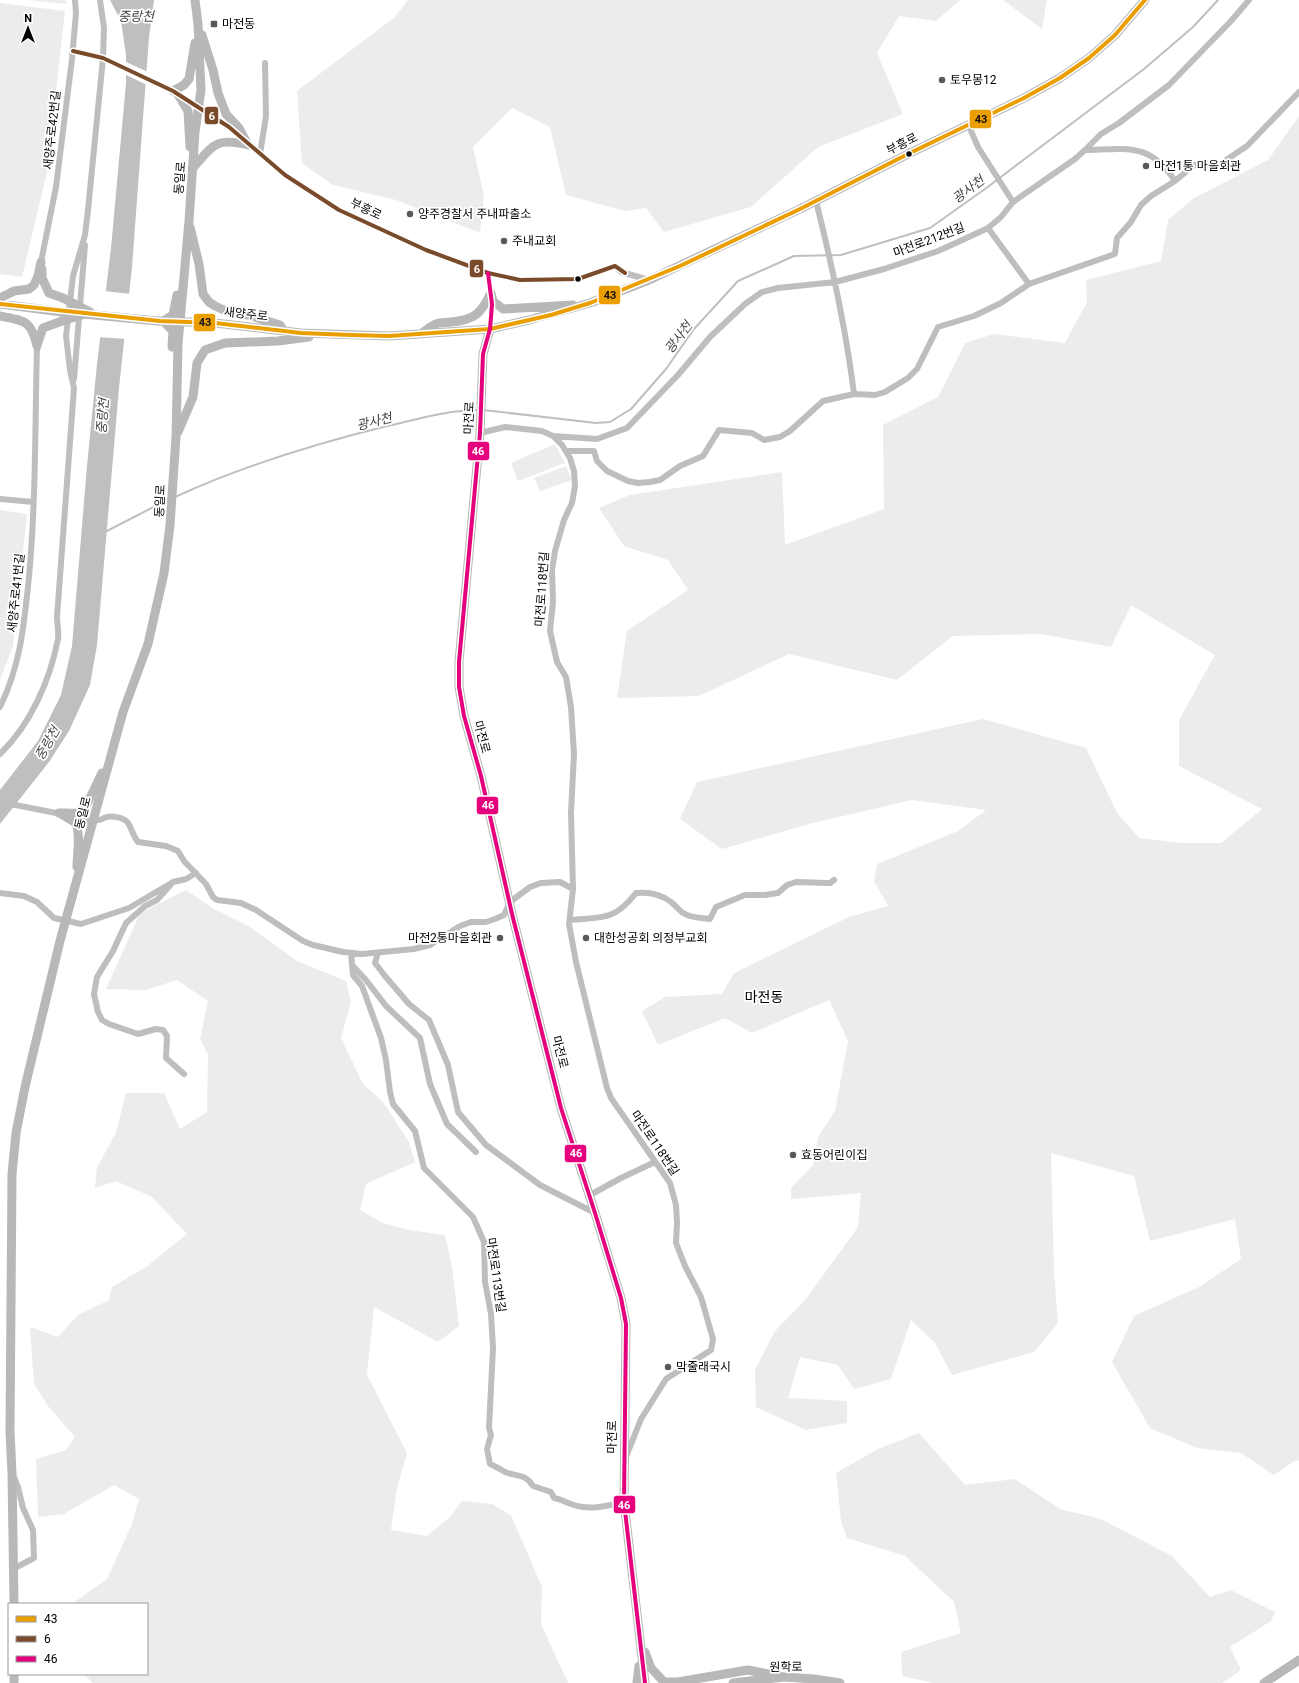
<svg xmlns="http://www.w3.org/2000/svg" width="1299" height="1683" font-family="Roboto,'Noto Sans KR',sans-serif">
  <rect width="100%" height="100%" fill="#fff"/>
  <path fill="#ececec" d="M28 0H65L67 4Z
    M408 0H960L936 21 899 16 877 53 903 114 818 147 751 207 664 232 646 208 625 211 566 195 550 127 512 108 473 147 484 196 480 233 396 200 333 185 302 163 297 91 395 17Z
    M1003 0H1047L1042 29Z
    M0 3 65 11 47 172 22 277 0 274Z
    M1299 116V1461L1296 1460 1274 1475 1241 1453 1197 1448 1150 1428 1112 1362 1134 1316 1199 1287 1241 1259 1235 1219 1150 1241 1134 1176 1051 1153 1054 1272 1058 1323 1034 1352 952 1375 935 1343 911 1320 891 1379 854 1389 838 1365 800 1357 788 1398 847 1401V1423L806 1430 756 1407 755 1370 775 1331 806 1299 858 1227 861 1193 791 1199V1188L813 1165 818 1137 835 1111 848 1041 829 1000 752 1033 725 1018 658 1045 642 1011 665 997 722 994 734 973 849 917 888 906 874 881 877 864 958 831 986 810 912 800 809 824 722 849 680 819 697 782 983 719 1086 748 1117 813 1139 838 1183 843H1221L1262 809 1179 766V720L1215 655 1131 605 1111 647 1041 634 953 636 897 680 789 654 699 696 617 698 627 631 688 590 668 560 624 546 599 508 630 495 782 472 785 545 884 509 883 425 938 397 965 343 994 334 1065 343 1087 302 1086 280 1161 261 1168 220 1194 198 1268 160Z
    M555 444 565 463 518 481 511 463Z
    M566 466 572 480 540 491 534 478Z
    M0 510 27 514 13 646 0 680Z
    M186 890 214 909 249 926 297 961 346 981 351 1002 341 1038 363 1084 383 1102 409 1142 415 1162 366 1184 360 1210 383 1223 409 1230 445 1235 452 1267 459 1326 438 1342 374 1307 367 1375 407 1453 397 1488 391 1530 427 1536 450 1517 462 1501 492 1504 511 1515 542 1587 541 1624 568 1683H93L84 1674H147V1604H76V1601L107 1579 132 1524 139 1499 114 1485 64 1514 38 1517 36 1459 66 1450 75 1437 48 1406 34 1384 30 1327 58 1337 78 1315 109 1300 112 1287 146 1267 187 1234 152 1197 116 1181 95 1188 97 1168 116 1132 126 1093H164L180 1129 207 1112 208 1054 200 1039 208 1001 177 980 146 990 106 989 140 913Z
    M919 1433 965 1485 1015 1479 1060 1509 1101 1519 1172 1556 1210 1597 1231 1590 1275 1612 1271 1621 1230 1647 1241 1670 1222 1683H933L902 1676 901 1652 961 1633 954 1602 905 1556 847 1538 841 1521 836 1473 878 1449Z"/>
  <path fill="#bfbfbf" d="M110 0H154L149 37 132 267 119 388 97 645 90 685 69 731 49 762 0 824V790L38 741 61 695 72 646 87 466 97 364 111 248 126 83V55L121 21Z"/>
  <path fill="#fff" d="M124 61 148 72 147 85 124 74Z
    M104 291 131 294 126 339 98 337Z"/>
  <g fill="none" stroke-linecap="round" stroke-linejoin="round">
    <path stroke="#bfbfbf" stroke-width="2" d="M483 410 596 423 610 422 631 409 666 369 694 329 738 281 794 256 841 255 930 228 985 189 1144 69 1193 27 1218 0
      M175 497C242 466 311 445 383 427 415 420 446 410 479 410
      M105 532 169 499"/>
    <path stroke="#bebebe" stroke-width="6" d="M73 51 103 58 173 91 229 127 285 175 339 210 426 250 488 273 520 280 578 279 615 266 621 272 649 280
      M968 124 978 147 1013 202
      M1085 150 1101 134 1119 123 1169 85 1231 21 1249 0
      M260 154 266 116 265 63
      M816 201C832 265 846 329 854 394
      M988 228 1029 284
      M41 262 56 187 72 59 76 13 75 0
      M488 273 492 304 490 329
      M74 379 85 245
      M480 433 505 427 542 431 553 436 562 445 570 458 574 471 575 486 572 503 564 520 555 551 552 570 553 602 550 631 557 662 566 677 571 707 574 754 571 813 573 889 569 924 576 962 607 1088 611 1098 670 1183 676 1205 677 1223 676 1243 685 1266 701 1297 713 1339 711 1350 666 1379 641 1419 626 1457
      M553 436 597 439 627 428 678 375 710 337 745 304 762 292 778 288 835 282 884 269 938 251 958 242 988 228 1001 217 1013 202 1075 159 1085 150C1126 149 1150 142 1175 181
      M566 451H594L597 461 607 471 628 481 638 483 650 482 660 480 680 466 703 456 719 430 752 433 764 440 780 437 790 431 823 401 854 394 875 395 885 392 908 378 917 369 938 327 974 316 1001 303 1029 284 1115 254 1117 238 1131 222 1141 205 1151 196 1175 181 1194 165 1220 164 1247 146 1299 92
      M0 499 33 502
      M0 707C21 664 24 624 29 577 36 501 35 423 37 346
      M0 754C31 724 50 680 58 639 59 632 57 624 57 617L74 388 70 370 66 336 73 276 85 235 88 210 103 58 104 28 100 0
      M0 802 61 814
      M70 816C79 819 89 822 98 820 101 820 102 819 104 818 110 815 124 817 128 823 132 829 133 836 138 842L166 846 178 851 184 861 206 884 213 897 217 900 241 903 256 910 303 941 313 945 343 952 362 954 383 952 414 949 430 945 460 926 471 922H486L495 919 504 915 510 902 530 887 541 883 560 882 573 889
      M173 882 157 900 145 906 126 923 113 951 97 977 94 994 98 1012 102 1020 109 1024 138 1034 156 1029 163 1030 167 1036 166 1058 184 1074
      M0 893 24 896 37 902 54 918 81 924 129 908 173 882 186 879 196 873
      M570 920C603 917 614 921 636 893 649 892 661 894 671 902 675 905 679 910 683 913 691 918 701 918 710 919L716 907 745 895H765L778 893 787 885 796 882 827 883H830L834 880
      M351 953 353 975 362 986 381 1038 386 1060 390 1092 393 1104 415 1131 424 1168 473 1217 484 1242 485 1282 491 1314 493 1348 489 1428 491 1435 487 1449 490 1464C495 1466 500 1469 505 1472 517 1477 525 1473 533 1486L551 1492 554 1498C560 1499 565 1502 571 1504 589 1511 607 1506 624 1502
      M378 953 375 963 385 976 409 1004 429 1020 448 1065 458 1112 486 1145 540 1185 595 1213
      M352 965 366 980 386 1006 420 1038 430 1084 447 1124 476 1152
      M590 1195 621 1178 655 1162
      M13 1569 34 1558 33 1530 23 1508 18 1487 14 1477"/>
    <path stroke="#b8b8b8" stroke-width="9" d="M202 35 213 70 218 93 226 114 239 128 248 145
      M173 91 184 85 189 79 195 43
      M177 93 188 111 190 147
      M193 168C213 145 216 137 248 145
      M190 227 199 264 203 294 209 302 215 306 226 311 248 315 280 325 282 328
      M42 269V278L49 293 63 298
      M491 293 493 301 503 309 573 305
      M0 298 14 291 29 289 34 285 38 276 41 262
      M0 304 62 312
      M0 316C25 321 31 320 37 346
      M158 321 215 323 301 333 389 336 490 329 529 320 590 303 649 280 800 209 910 153 1024 98 1060 78 1089 58 1115 35 1145 0
      M490 329 483 354 480 433 459 662V687L464 716 481 776 512 914 561 1108 595 1213 621 1298 626 1324 624 1502 645 1683
      M422 333C427 330 431 326 436 324 440 322 446 323 451 322 474 320 481 314 491 293
      M37 345 43 328 62 321
      M172 347 173 331 163 321 173 315 177 295
      M178 432 193 397 197 363 205 350 225 343 278 341 309 337
      M59 813C66 813 76 814 82 812 85 810 99 779 102 773
      M61 814 76 823C81 838 77 852 77 867
      M14 1604 12 1473 10 1431 12 1174 16 1133 25 1087 60 941 123 712 148 644 164 573 170 525 176 437 178 344 189 221 195 132 201 90 198 24 195 0
      M645 1652 651 1668 664 1682H678L748 1670 784 1677
      M14 1674V1683
      M637 1683 639 1666
      M733 1683 784 1677 814 1679 840 1683
      M1264 1683 1299 1660"/>
    <path stroke="#b8b8b8" stroke-width="9" d="M63 298 90 312
      M62 312 158 321
      M62 321 82 315"/>
    <defs>
      <path id="bus-1" d="M0 304 160 321 215 323 301 333 351 335 389 336 490 329 551 315 590 303 680 266 800 209 910 153 1024 98 1060 78 1089 58 1115 35 1145 0"/>
      <path id="bus-2" d="M73 51 103 58 173 91 229 127 285 175 339 210 426 250 488 273 520 280 578 279 615 266 625 273"/>
      <path id="bus-3" d="M488 273 492 304 491 317 490 329 483 354 480 433 459 662V687L464 716 481 776 512 914 561 1108 595 1213 621 1298 626 1324 624 1502 645 1683"/>
    </defs>
    <use href="#bus-1" stroke="#fff" stroke-width="7"/>
    <use href="#bus-2" stroke="#fff" stroke-width="7"/>
    <use href="#bus-3" stroke="#fff" stroke-width="7"/>
    <use href="#bus-1" stroke="#eb9e00" stroke-width="4"/>
    <use href="#bus-2" stroke="#7a4b2a" stroke-width="4"/>
    <use href="#bus-3" stroke="#e5007d" stroke-width="4"/>
  </g>
  <g fill="#595959" stroke="#fff" stroke-width="1.5">
    <rect x="210" y="20" width="8" height="8" rx="2"/>
    <circle cx="942" cy="80" r="4"/>
    <circle cx="1146" cy="166" r="4"/>
    <circle cx="410" cy="214" r="4"/>
    <circle cx="504" cy="241" r="4"/>
    <circle cx="500" cy="938" r="4"/>
    <circle cx="586" cy="938" r="4"/>
    <circle cx="793" cy="1155" r="4"/>
    <circle cx="668" cy="1367" r="4"/>
  </g>
  <g fill="#000" stroke="#fff" stroke-width="1.5">
    <circle cx="909" cy="154" r="3.5"/>
    <circle cx="578" cy="279" r="3.5"/>
  </g>
  <g text-anchor="middle" stroke-width="3.5" stroke-linejoin="round" paint-order="stroke">
    <g font-size="12" fill="#000" stroke="#fff" text-anchor="start">
      <text x="222" y="28">마전동</text>
      <text x="950" y="84">토우몽12</text>
      <text x="1154" y="170">마전1통 마을회관</text>
      <text x="418" y="218">양주경찰서 주내파출소</text>
      <text x="512" y="245">주내교회</text>
      <text x="492" y="942" text-anchor="end">마전2통마을회관</text>
      <text x="594" y="942">대한성공회 의정부교회</text>
      <text x="801" y="1159">효동어린이집</text>
      <text x="676" y="1371">막줄래국시</text>
    </g>
    <g font-size="12" fill="#000" stroke="#fff">
      <text transform="translate(52 130) rotate(-84)" y="4">새양주로42번길</text>
      <text transform="translate(902 144) rotate(-27)" y="4">부흥로</text>
      <text transform="translate(180 178) rotate(-86)" y="4">동일로</text>
      <text transform="translate(366 209) rotate(26)" y="4">부흥로</text>
      <text transform="translate(929 240) rotate(-21)" y="4">마전로212번길</text>
      <text transform="translate(246 314) rotate(6)" y="4">새양주로</text>
      <text transform="translate(469 418) rotate(-87)" y="4">마전로</text>
      <text transform="translate(160 501) rotate(-87)" y="4">동일로</text>
      <text transform="translate(542 589) rotate(-86)" y="4">마전로118번길</text>
      <text transform="translate(16 593) rotate(-84)" y="4">새양주로41번길</text>
      <text transform="translate(482 737) rotate(75)" y="4">마전로</text>
      <text transform="translate(83 813) rotate(-76)" y="4">동일로</text>
      <text transform="translate(560 1052) rotate(76)" y="4">마전로</text>
      <text transform="translate(655 1143) rotate(56)" y="4">마전로118번길</text>
      <text transform="translate(496 1275) rotate(82)" y="4">마전로113번길</text>
      <text transform="translate(612 1437) rotate(-89)" y="4">마전로</text>
      <text transform="translate(786 1667) rotate(-1)" y="4">원학로</text>
    </g>
    <g font-size="13" font-style="italic" fill="#444" stroke="#fff">
      <text x="136" y="21">중랑천</text>
      <text transform="translate(968 189) rotate(-37)" y="5">광사천</text>
      <text transform="translate(678 337) rotate(-53)" y="5">광사천</text>
      <text transform="translate(102 416) rotate(-86)" y="5">중랑천</text>
      <text transform="translate(374 421) rotate(-14)" y="5">광사천</text>
      <text transform="translate(47 743) rotate(-60)" y="5">중랑천</text>
    </g>
    <g font-size="14" fill="#000" stroke="#fff">
      <text x="764" y="1002">마전동</text>
    </g>
  </g>
  <g stroke="#fff" stroke-width="1.5">
    <rect x="204" y="106" width="15" height="19" rx="4" fill="#7a4b2a"/>
    <rect x="969" y="109" width="23" height="20" rx="4" fill="#eb9e00"/>
    <rect x="469" y="259" width="15" height="19" rx="4" fill="#7a4b2a"/>
    <rect x="598" y="285" width="23" height="20" rx="4" fill="#eb9e00"/>
    <rect x="193" y="313" width="23" height="19" rx="4" fill="#eb9e00"/>
    <rect x="467" y="441" width="23" height="20" rx="4" fill="#e5007d"/>
    <rect x="476" y="796" width="23" height="19" rx="4" fill="#e5007d"/>
    <rect x="564" y="1144" width="23" height="19" rx="4" fill="#e5007d"/>
    <rect x="613" y="1495" width="23" height="19" rx="4" fill="#e5007d"/>
  </g>
  <g font-size="11" text-anchor="middle" font-weight="bold" fill="#fff">
    <text x="212" y="120">6</text>
    <text x="477" y="273">6</text>
    <text x="478" y="455">46</text>
    <text x="488" y="809">46</text>
    <text x="576" y="1157">46</text>
    <text x="624" y="1509">46</text>
  </g>
  <g font-size="11" text-anchor="middle" font-weight="bold" fill="#111">
    <text x="981" y="123">43</text>
    <text x="610" y="299">43</text>
    <text x="205" y="326">43</text>
  </g>
  <rect x="8" y="1603" width="140" height="72" fill="#ffffff" stroke="#999999"/>
  <rect x="16" y="1616" width="20" height="6" fill="#eb9e00" stroke="#999999"/>
  <text x="44" y="1623" font-size="12" fill="#000000">43</text>
  <rect x="16" y="1636" width="20" height="6" fill="#7a4b2a" stroke="#999999"/>
  <text x="44" y="1643" font-size="12" fill="#000000">6</text>
  <rect x="16" y="1656" width="20" height="6" fill="#e5007d" stroke="#999999"/>
  <text x="44" y="1663" font-size="12" fill="#000000">46</text>
  <g transform="translate(28 28)" stroke="#ffffff" stroke-width="3" paint-order="stroke">
  <path d="M0-3L7 15L0 10L-7 15Z" fill="#000000"/>
  <text y="-6" font-size="11" font-weight="bold" text-anchor="middle" fill="#000000">N</text>
  </g>
</svg>
